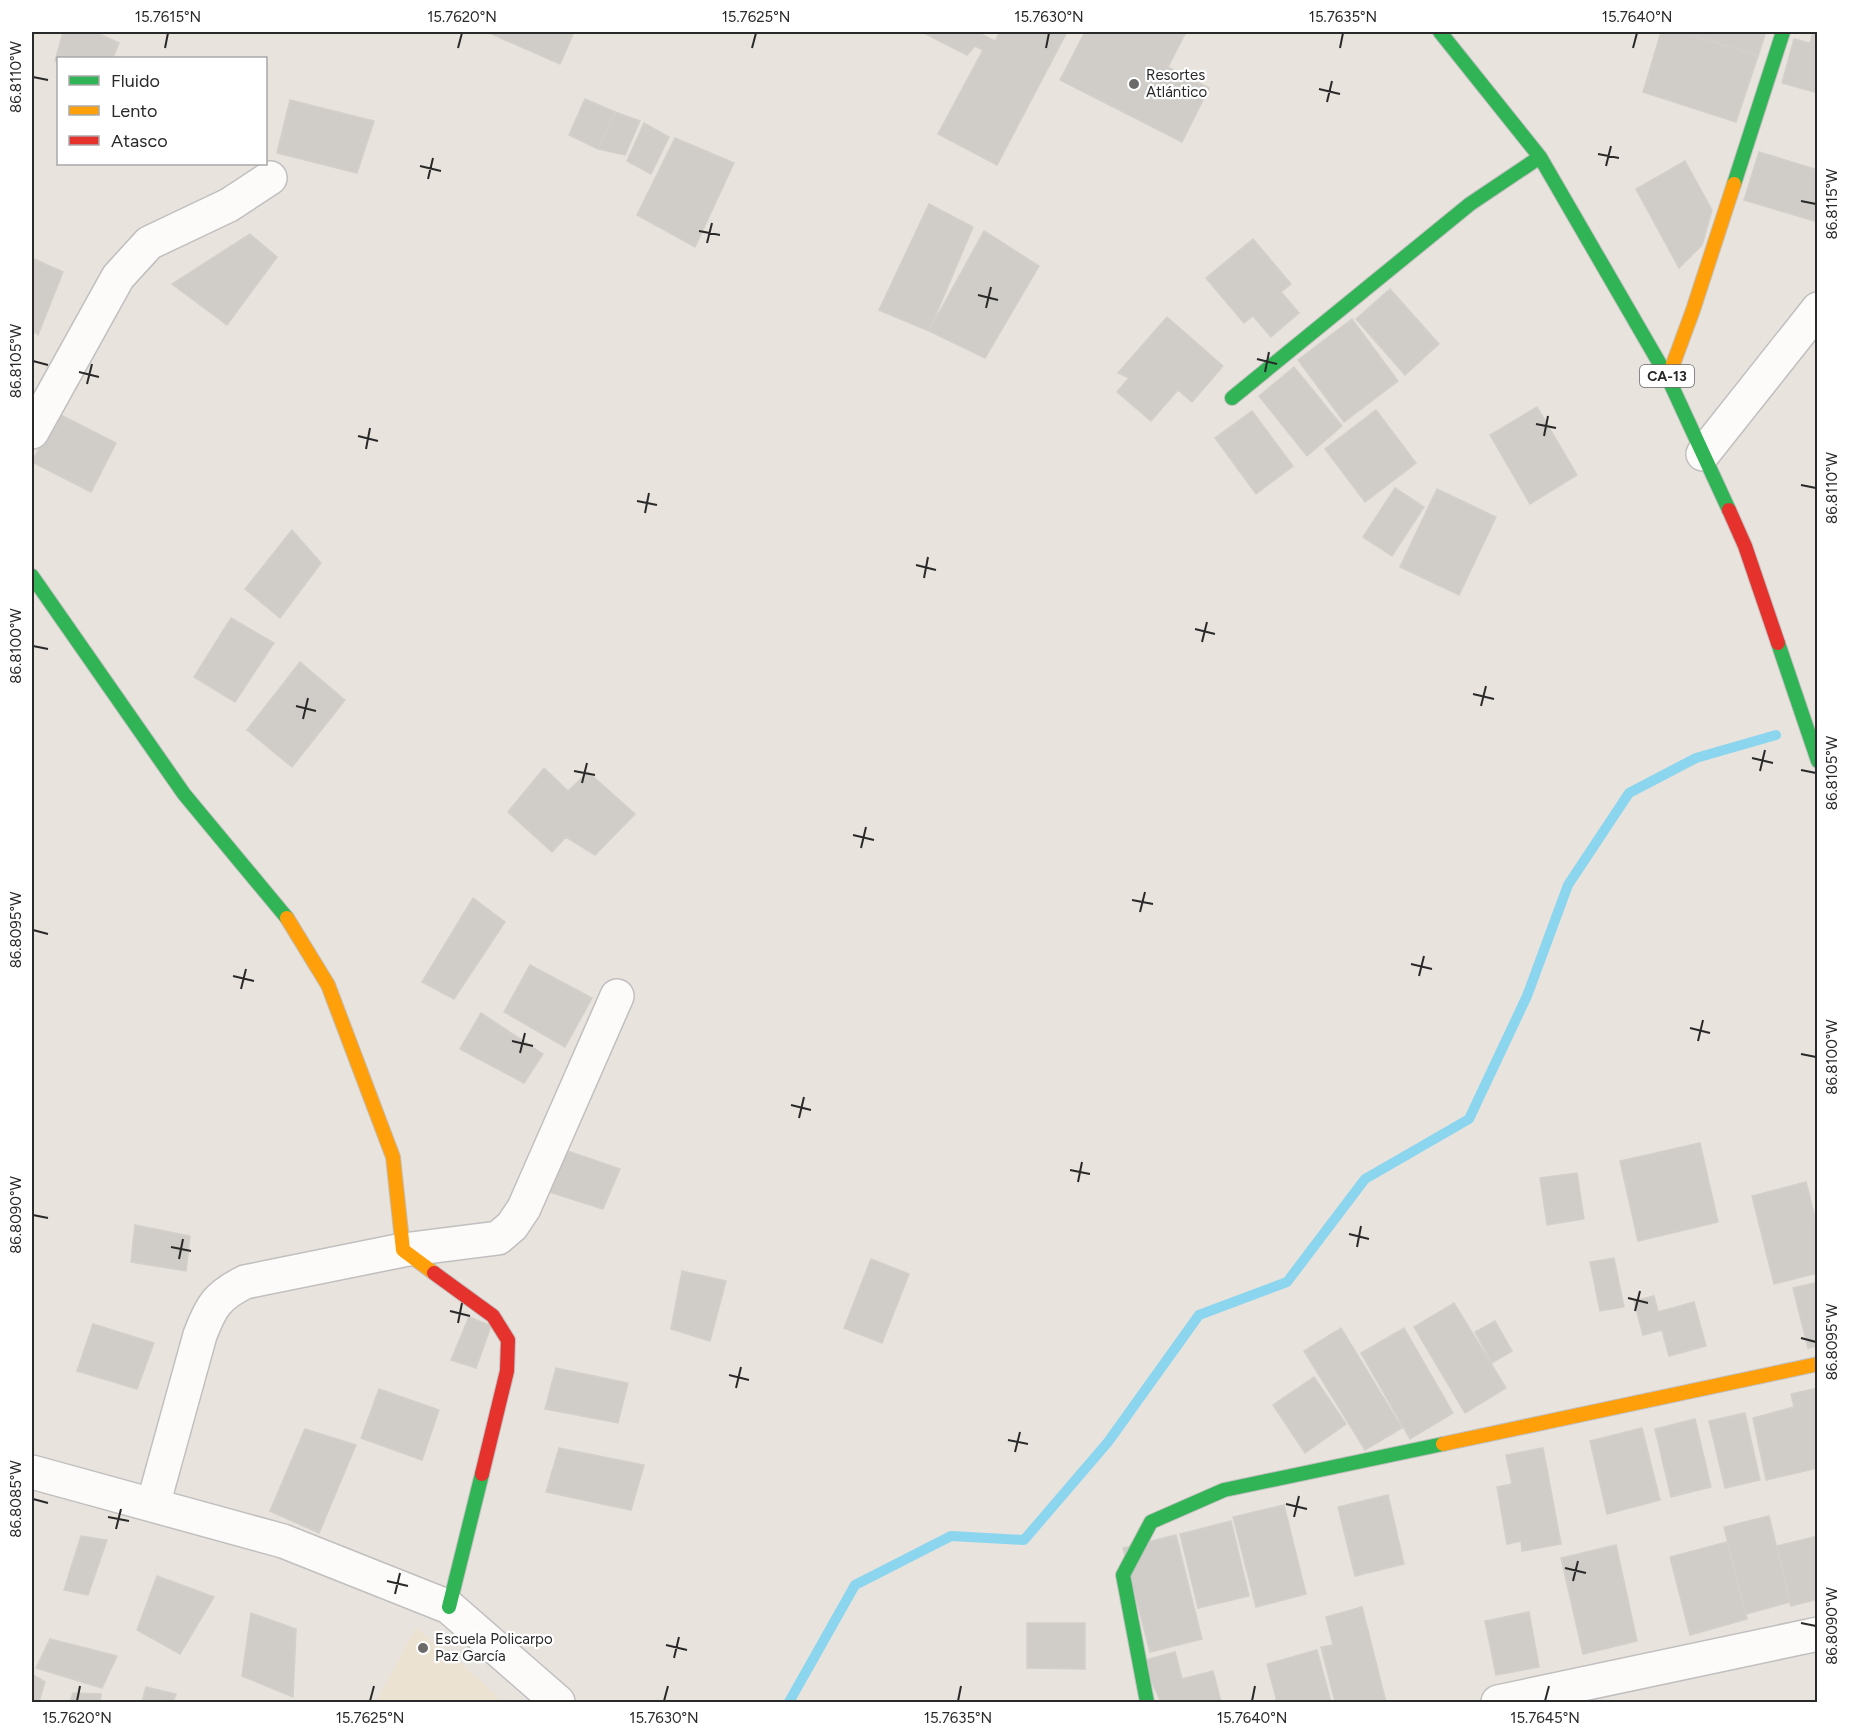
<svg xmlns="http://www.w3.org/2000/svg" width="1849" height="1734" font-family="Figtree,sans-serif">
  <rect width="100%" height="100%" fill="#e8e3dd"/>
  <path fill="#ece2d1" d="M416 1628 468 1669 502 1702H376Z"/>
  <g fill="none" stroke-linecap="round" stroke-linejoin="round">
    <path stroke="#8bd5ef" stroke-width="10" d="M789 1702 855 1585 951 1536 1024 1540 1108 1442 1199 1315 1287 1282 1365 1179 1469 1119 1527 996 1568 885 1629 793 1696 758 1776 735"/>
  </g>
  <path fill="#d0cdc9" stroke="#d3cfca" stroke-width="1.5" d="M63 32H95L119 43 113 58H58V62L55 61Z
    M487 32H574L560 64Z
    M922 32H977L995 41 1000 32H1067L997 165 938 134 983 50 975 46 967 55Z
    M1085 32H1186L1168 67 1209 88 1182 142 1060 80Z
    M1661 32H1682L1758 56 1736 122 1643 92Z
    M1682 32H1766L1758 56Z
    M1813 32H1818V93L1782 83 1794 39 1810 43Z
    M585 99 615 112 598 149 569 135Z
    M290 100 374 121 357 173 277 153Z
    M615 112 640 121 625 155 598 149Z
    M644 123 669 137 651 174 627 161Z
    M675 138 734 163 695 247 637 215Z
    M1759 152 1818 170V222L1744 200Z
    M1685 161 1712 210 1702 245 1679 268 1636 189Z
    M929 204 973 227 929 331 879 310Z
    M984 231 1039 266 985 358 929 331Z
    M250 234 277 257 227 325 172 284Z
    M1253 239 1291 284 1281 292 1299 313 1271 337 1253 316 1244 323 1206 278Z
    M32 258 63 272 38 335 32 330Z
    M1390 289 1439 344 1405 375 1356 319Z
    M1167 317 1223 366 1192 402 1178 390 1151 421 1117 392 1129 378 1118 373Z
    M1352 319 1398 381 1344 422 1298 360Z
    M1294 367 1342 426 1307 456 1259 396Z
    M1537 407 1577 475 1530 504 1490 435Z
    M1376 410 1416 463 1365 502 1325 449Z
    M1252 411 1293 466 1256 494 1215 438Z
    M57 413 116 443 91 492 32 462Z
    M1395 488 1424 507 1392 556 1363 537Z
    M1437 489 1496 517 1459 595 1400 567Z
    M292 530 321 563 280 618 245 589Z
    M231 618 274 643 235 702 194 677Z
    M300 662 345 700 292 767 247 730Z
    M544 768 568 791 588 772 635 814 595 855 566 837 552 852 508 812Z
    M473 898 505 922 454 999 422 982Z
    M530 965 592 998 565 1047 504 1012Z
    M481 1013 543 1054 524 1083 460 1049Z
    M1700 1143 1718 1222 1638 1241 1620 1161Z
    M556 1147 620 1169 603 1209 543 1190Z
    M1577 1173 1584 1219 1547 1225 1540 1178Z
    M1806 1182 1818 1229V1273L1774 1284 1752 1196Z
    M135 1225 190 1236 186 1271 131 1262Z
    M1614 1258 1624 1307 1600 1311 1590 1262Z
    M871 1259 909 1274 882 1343 844 1328Z
    M682 1271 726 1281 710 1341 671 1329Z
    M1818 1282V1346L1808 1348 1793 1288Z
    M1654 1296 1658 1312 1694 1302 1706 1346 1669 1356 1662 1330 1643 1335 1634 1301Z
    M1454 1303 1506 1388 1465 1413 1414 1327Z
    M469 1317 491 1326 476 1368 451 1360Z
    M1495 1321 1512 1351 1492 1363 1475 1332Z
    M93 1324 154 1343 137 1389 77 1371Z
    M1341 1328 1402 1428 1365 1450 1304 1351Z
    M1404 1328 1453 1413 1410 1439 1361 1353Z
    M556 1368 628 1383 618 1423 545 1409Z
    M1314 1377 1346 1424 1305 1453 1273 1405Z
    M1818 1388V1468L1766 1480 1753 1418 1794 1407 1791 1394Z
    M379 1389 439 1410 422 1460 361 1438Z
    M1745 1413 1760 1480 1725 1488 1709 1421Z
    M1695 1419 1711 1487 1671 1497 1655 1429Z
    M1642 1428 1660 1500 1607 1514 1590 1441Z
    M305 1429 356 1445 319 1533 270 1511Z
    M559 1448 644 1465 631 1510 546 1492Z
    M1543 1448 1561 1544 1522 1551 1521 1541 1507 1544 1497 1487 1512 1484 1506 1455Z
    M1388 1495 1404 1564 1355 1576 1338 1507Z
    M1284 1505 1306 1594 1256 1607 1233 1517Z
    M1769 1516 1790 1602 1746 1614 1724 1527Z
    M1231 1521 1249 1596 1198 1608 1180 1534Z
    M1176 1535 1202 1639 1150 1652 1123 1548Z
    M81 1536 107 1540 88 1595 64 1590Z
    M1818 1536V1599L1791 1606 1777 1546Z
    M1727 1542 1747 1619 1690 1635 1670 1557Z
    M1616 1545 1637 1641 1583 1654 1561 1558Z
    M157 1576 214 1597 180 1654 137 1630Z
    M1362 1607 1386 1702H1335L1321 1647 1333 1645 1326 1617Z
    M1529 1612 1539 1667 1496 1675 1485 1621Z
    M251 1613 296 1629 293 1697 242 1676Z
    M1027 1623H1085V1669L1027 1668Z
    M50 1639 117 1656 102 1688 36 1668Z
    M1317 1650 1331 1702H1277L1267 1664Z
    M1175 1652 1182 1679 1213 1671 1221 1702H1161L1142 1661Z
    M32 1674 45 1682 39 1702H32Z
    M146 1687 176 1694 173 1702H142Z
    M73 1693 101 1694 100 1702H70Z"/>
  <g fill="none" stroke-linecap="round" stroke-linejoin="round">
    <defs>
      <path id="street" d="M32 432 118 277 149 243 229 205 270 178
        M1703 454 1818 309
        M32 1472 283 1541 449 1607 558 1702
        M153 1505 200 1335C211 1306 217 1296 245 1282L403 1250 498 1238 512 1226 524 1208 617 996
        M1498 1702 1818 1634"/>
      <path id="fast" d="M1440 32 1540 157 1668 378 1729 510
        M1734 184 1783 32
        M1232 398 1470 204 1540 157
        M32 576 184 794 287 918
        M1778 643 1818 761
        M449 1607 482 1474
        M1147 1702 1123 1575 1151 1522 1224 1490 1443 1444"/>
      <path id="slow" d="M1668 378 1693 310 1734 184
        M287 918 328 985 393 1157 403 1250 434 1273
        M1443 1444 1818 1364"/>
      <path id="jam" d="M1729 510 1745 546 1778 643
        M434 1273 493 1316 508 1340 507 1371 482 1474"/>
    </defs>
    <use href="#street" stroke="#c1bfbf" stroke-width="36"/>
    <use href="#fast" stroke="#c1bfbf" stroke-width="16"/>
    <use href="#slow" stroke="#c1bfbf" stroke-width="16"/>
    <use href="#jam" stroke="#c1bfbf" stroke-width="16"/>
    <use href="#street" stroke="#fcfbfa" stroke-width="33"/>
    <use href="#fast" stroke="#30b455" stroke-width="14"/>
    <use href="#slow" stroke="#ff9f0a" stroke-width="14"/>
    <use href="#jam" stroke="#e5322d" stroke-width="14"/>
  </g>
  <path fill="none" stroke="#292929" stroke-width="2" d="M165 48 168 33M458 48 462 33M752 48 756 33M1046 48 1049 33M1340 48 1343 33M1633 48 1637 33M33 77 48 80M1319 89 1340 94M1327 102 1332 81M1598 154 1619 158M420 166 441 171M1606 166 1611 146M428 179 433 158M1801 201 1816 204M699 231 720 235M707 243 712 223M978 295 998 300M986 308 991 287M1257 359 1277 364M33 361 48 365M79 372 99 377M1265 372 1269 352M87 384 92 364M1536 424 1556 428M358 436 378 441M1544 436 1548 416M366 449 370 428M1801 485 1816 488M637 501 657 505M645 513 649 493M916 565 936 570M924 578 928 557M1195 629 1215 634M1202 642 1207 622M33 646 48 649M1473 694 1494 699M296 706 316 711M1481 706 1486 686M303 719 308 698M1752 758 1773 763M1801 770 1816 773M574 771 595 775M1760 771 1765 750M582 783 587 763M853 835 874 840M861 848 866 827M1132 900 1153 904M1140 912 1145 892M33 930 48 934M1411 964 1432 969M233 976 254 981M1419 976 1424 956M241 989 246 969M1690 1028 1710 1033M512 1041 533 1046M1698 1041 1703 1020M520 1053 525 1033M1801 1054 1816 1057M791 1105 811 1110M799 1118 804 1097M1070 1170 1090 1174M1078 1182 1082 1162M33 1215 48 1218M1349 1234 1369 1239M171 1247 191 1251M1357 1247 1361 1226M179 1259 183 1239M1628 1298 1648 1303M450 1311 470 1316M1635 1311 1640 1291M458 1323 462 1303M1801 1338 1816 1342M729 1375 749 1380M736 1388 741 1367M1008 1440 1028 1444M1015 1452 1020 1432M33 1499 48 1503M1286 1504 1307 1509M108 1517 129 1521M1294 1517 1299 1496M116 1529 121 1509M1565 1568 1586 1573M387 1581 408 1586M1573 1581 1578 1561M395 1594 400 1573M1801 1623 1816 1626M666 1645 687 1650M674 1658 679 1637M77 1701 80 1686M370 1701 374 1686M664 1701 668 1686M958 1701 961 1686M1252 1701 1255 1686M1545 1701 1549 1686"/>
  <g fill="#6c6a68" stroke="#fff" stroke-width="2">
    <circle cx="1134" cy="84" r="6"/>
    <circle cx="423" cy="1648" r="6"/>
  </g>
  <g text-anchor="middle" stroke-width="4.5" stroke-linejoin="round" paint-order="stroke">
    <rect fill="#fff" stroke="#696969" stroke-width="1.5" x="1640" y="365" width="54" height="22" rx="4.5"/>
    <g font-size="14" font-weight="bold" fill="#292929">
      <text x="1667" y="381">CA-13</text>
    </g>
    <g font-size="15" fill="#292929" stroke="#fff" text-anchor="start">
      <text x="1146" y="80">Resortes<tspan x="1146" dy="17">Atlántico</tspan></text>
      <text x="435" y="1644">Escuela Policarpo<tspan x="435" dy="17">Paz García</tspan></text>
    </g>
  </g>
  <rect width="1849" height="1734" fill="none" stroke="#ffffff" stroke-width="66"/>
  <rect x="57" y="57" width="210" height="108" fill="#ffffff" stroke="#a9a9a9" stroke-width="1.5"/>
  <rect x="69" y="76" width="30" height="9" fill="#30b455" stroke="#a9a9a9" stroke-width="1.5"/>
  <text x="111" y="87" font-size="18" fill="#292929">Fluido</text>
  <rect x="69" y="106" width="30" height="9" fill="#ff9f0a" stroke="#a9a9a9" stroke-width="1.5"/>
  <text x="111" y="117" font-size="18" fill="#292929">Lento</text>
  <rect x="69" y="136" width="30" height="9" fill="#e5322d" stroke="#a9a9a9" stroke-width="1.5"/>
  <text x="111" y="147" font-size="18" fill="#292929">Atasco</text>
  <rect x="33" y="33" width="1783" height="1668" fill="none" stroke="#292929" stroke-width="2"/>
  <g font-size="15" text-anchor="middle" fill="#292929">
    <text x="168" y="22">15.7615°N</text>
    <text x="462" y="22">15.7620°N</text>
    <text x="756" y="22">15.7625°N</text>
    <text x="1049" y="22">15.7630°N</text>
    <text x="1343" y="22">15.7635°N</text>
    <text x="1637" y="22">15.7640°N</text>
    <text transform="translate(16 77) rotate(-90)" y="5">86.8110°W</text>
    <text transform="translate(1832 204) rotate(-90)" y="5">86.8115°W</text>
    <text transform="translate(16 361) rotate(-90)" y="5">86.8105°W</text>
    <text transform="translate(1832 488) rotate(-90)" y="5">86.8110°W</text>
    <text transform="translate(16 646) rotate(-90)" y="5">86.8100°W</text>
    <text transform="translate(1832 773) rotate(-90)" y="5">86.8105°W</text>
    <text transform="translate(16 930) rotate(-90)" y="5">86.8095°W</text>
    <text transform="translate(1832 1057) rotate(-90)" y="5">86.8100°W</text>
    <text transform="translate(16 1215) rotate(-90)" y="5">86.8090°W</text>
    <text transform="translate(1832 1342) rotate(-90)" y="5">86.8095°W</text>
    <text transform="translate(16 1499) rotate(-90)" y="5">86.8085°W</text>
    <text transform="translate(1832 1626) rotate(-90)" y="5">86.8090°W</text>
    <text x="77" y="1723">15.7620°N</text>
    <text x="370" y="1723">15.7625°N</text>
    <text x="664" y="1723">15.7630°N</text>
    <text x="958" y="1723">15.7635°N</text>
    <text x="1252" y="1723">15.7640°N</text>
    <text x="1545" y="1723">15.7645°N</text>
  </g>
</svg>
